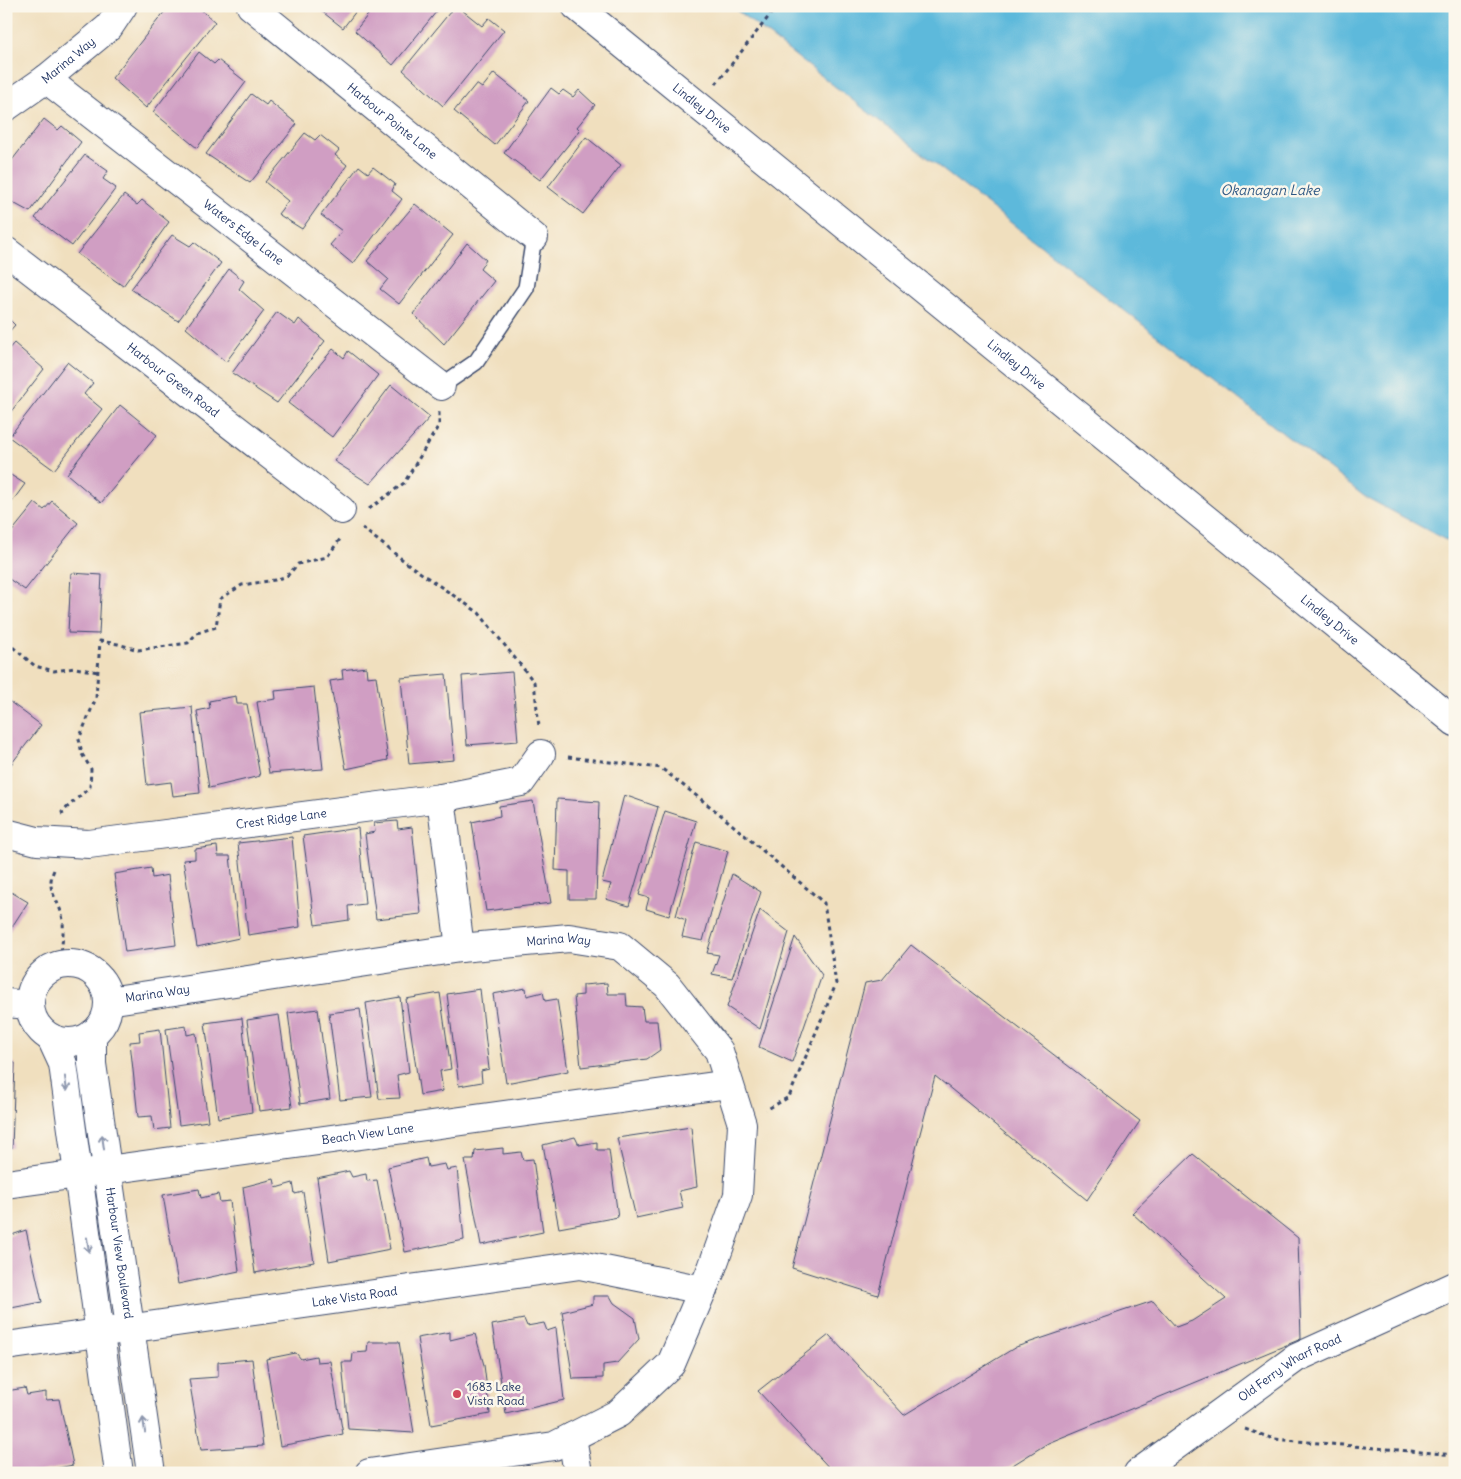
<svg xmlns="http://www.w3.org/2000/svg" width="1461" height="1479" font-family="Delius,sans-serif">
  <rect width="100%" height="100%" fill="#fbf7ec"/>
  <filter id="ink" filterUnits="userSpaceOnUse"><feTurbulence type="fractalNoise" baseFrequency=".02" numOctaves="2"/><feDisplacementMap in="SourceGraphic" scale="10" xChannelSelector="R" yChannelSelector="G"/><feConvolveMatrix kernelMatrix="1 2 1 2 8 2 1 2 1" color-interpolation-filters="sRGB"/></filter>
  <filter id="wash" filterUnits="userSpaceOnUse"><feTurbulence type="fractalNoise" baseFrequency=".0096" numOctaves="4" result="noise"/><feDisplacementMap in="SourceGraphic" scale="20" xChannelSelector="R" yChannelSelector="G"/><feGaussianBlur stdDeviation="1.12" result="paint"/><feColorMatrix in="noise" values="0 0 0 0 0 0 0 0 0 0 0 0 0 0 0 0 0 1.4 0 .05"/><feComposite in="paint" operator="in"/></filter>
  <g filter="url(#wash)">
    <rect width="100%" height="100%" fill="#f0dfbe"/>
    <path fill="#5db9db" stroke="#3c749c" d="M731 6H1455V545L1364 496Z"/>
    <g id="blocks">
      <path fill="#d09ec3" d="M169 6H172L181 12 185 6H197L215 22 146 108 112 78Z
        M315 6H360L343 28Z
        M375 6H441L393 65 355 31Z
        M455 6H457L482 26 489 18 504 30 443 106 403 70Z
        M199 52 214 64 218 60 246 82 197 148 153 112Z
        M494 73 529 101 495 145 454 111 476 84 482 88Z
        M551 88 559 94 563 90 573 97 579 90 595 105 577 127 580 130 540 180 504 153Z
        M251 94 266 105 269 101 297 124 250 183 206 154Z
        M44 119 58 130 62 126 81 142 30 212 6 199V168Z
        M305 133 315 140 320 135 339 150 335 155 347 165 302 229 278 214 288 201 265 182Z
        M586 137 621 165 583 214 548 187Z
        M85 155 108 171 103 179 116 188 72 246 35 218Z
        M359 166 368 173 373 167 395 184 392 191 402 199 353 264 330 245 342 231 321 215Z
        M124 195 137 205 142 200 169 222 123 286 77 254Z
        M415 204 453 235 399 304 380 289 388 279 367 261Z
        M172 235 190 246 194 242 221 263 178 321 131 289Z
        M467 243 486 260 480 269 494 281 444 344 413 314Z
        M229 269 244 281 239 289 264 311 226 362 186 328Z
        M277 312 295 325 299 319 325 341 277 403 232 373Z
        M6 316 15 325 6 335Z
        M14 343 44 369 6 418V352Z
        M333 349 344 358 348 351 378 375 332 437 288 403Z
        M67 362 93 383 84 394 102 409 54 470 9 437Z
        M391 385 430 417 370 484 334 461Z
        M120 405 157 435 101 503 67 474Z
        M6 472 25 484 6 510Z
        M52 501 78 523 25 590 6 577V539L35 503 44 510Z
        M71 573 102 575 99 634 68 633Z
        M366 667 367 677 376 676 388 760 346 769 330 681 343 679 342 670Z
        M512 672 518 741 467 745 462 676Z
        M446 674 454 760 409 764 401 678Z
        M314 687 323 769 269 773 257 702 276 699 275 691Z
        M236 696 237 704H247L260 776 209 788 197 711 210 708 209 701Z
        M6 699 41 725 6 771Z
        M192 707 200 793 173 796 171 782 147 785 139 712Z
        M624 795 658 807 629 906 606 899 611 884 602 882Z
        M557 799 599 802 596 899H569V871L555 870Z
        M533 801 551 903 486 911 472 822 500 816 499 806Z
        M665 811 696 821 669 916 646 909 649 898 639 895Z
        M397 821 398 829 412 827 421 914 376 919 365 834 375 832 374 823Z
        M358 828 365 904 348 906 349 920 315 925 303 836Z
        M292 837 300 927 248 935 238 843Z
        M696 842 728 851 703 941 682 937 686 920 676 916Z
        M217 846 218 856H230L239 938 197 947 183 860 195 859V849Z
        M151 868 152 878 168 875 176 945 125 952 114 874Z
        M732 874 761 892 732 978 712 974 719 955 707 953Z
        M6 889 28 902 6 936Z
        M760 910 789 932 760 1029 727 1007Z
        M795 937 822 975 792 1062 759 1047Z
        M911 945 1140 1121 1087 1200 935 1076 878 1295 792 1268 865 983 882 980Z
        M607 983 608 994H626L627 1006 642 1007 644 1021H657L660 1050 647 1059 581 1067 574 996 583 995V985Z
        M526 988 527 996 543 992 545 1001 557 999 568 1071 506 1083 493 994Z
        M480 989 489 1069 481 1071 482 1082 459 1086 447 994Z
        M440 993 451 1069 440 1071 443 1091 420 1095 406 999Z
        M400 997 409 1072 397 1075 400 1098 379 1099 366 1003Z
        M318 1009 330 1099 300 1104 288 1013Z
        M360 1009 372 1097 340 1100 329 1013Z
        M279 1015 292 1107 259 1111 247 1020Z
        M242 1018 252 1112 218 1118 205 1023Z
        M186 1026 187 1035 196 1033 208 1121 179 1125 166 1029Z
        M160 1029 170 1128 154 1130 152 1116 138 1117 130 1042 140 1041 139 1032Z
        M6 1062 15 1063 12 1148H6Z
        M691 1127 697 1187 679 1191 683 1208 636 1218 617 1138Z
        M575 1137 579 1145 597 1142V1150H609L618 1217 559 1228 543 1145Z
        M503 1148V1154L521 1152 523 1160 533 1159 543 1232 481 1245 465 1160H474L475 1151Z
        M1193 1154 1298 1238 1301 1339 1048 1443 1000 1473H834L758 1391 829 1335 904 1415 1016 1347 1153 1301 1176 1327 1192 1321 1226 1299 1132 1213Z
        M426 1158 428 1167 445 1164 447 1170 457 1168 464 1240 405 1252 388 1167Z
        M349 1171 352 1177 366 1174 367 1181 377 1180 390 1249 329 1261 317 1178Z
        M274 1179 276 1188 293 1183 295 1194 303 1192 314 1262 255 1273 243 1187Z
        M199 1189 201 1198 218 1194 220 1202 230 1201 239 1271 178 1284 163 1195Z
        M26 1230 42 1302 6 1309V1237Z
        M593 1296H610L614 1303 635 1318 639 1339 617 1363 603 1365V1378L573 1379 562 1312 593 1304Z
        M524 1319 527 1326 544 1323 547 1331 556 1328 564 1400 506 1414 492 1325Z
        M450 1332V1340L475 1334 484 1365 490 1414 431 1425 417 1338Z
        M368 1342H399L414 1433 348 1429 342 1362H352L353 1353 367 1352Z
        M296 1353 301 1359 316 1356 317 1362 330 1361 343 1434 280 1446 266 1359Z
        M252 1359 263 1446 201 1450 189 1379 218 1377V1362Z
        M25 1388 27 1395 46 1392V1400L59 1399 73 1465 34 1473H6V1391Z"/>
    </g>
  </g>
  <g filter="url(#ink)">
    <use href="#blocks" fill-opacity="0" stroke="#3b496c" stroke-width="1"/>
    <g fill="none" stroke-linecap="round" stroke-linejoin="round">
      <defs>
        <path id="service" d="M441 386 476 362 526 288 534 237"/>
        <g id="minor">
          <path id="s1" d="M251 6 534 237"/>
          <path id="s2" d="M576 6 1455 722"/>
          <path id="s3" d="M46 79 441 386"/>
          <path id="s4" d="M6 107 46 79 109 27 123 6"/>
          <path id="s5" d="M6 251 341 510"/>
          <path d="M441 798 460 948"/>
          <path id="s6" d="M6 833 37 841 89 844 441 798 521 782 541 754"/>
          <circle cx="69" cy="1003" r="39"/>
          <path id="s7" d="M108 1001 460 948 569 938 620 946 667 985 719 1051 742 1124 738 1195 712 1268 671 1364 619 1413 554 1446 369 1473"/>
          <path d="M6 1003 29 1005"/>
          <path id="s8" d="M92 1034V1064L151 1473"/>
          <path d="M51 1038 63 1064 119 1473"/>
          <path id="s9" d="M6 1184 729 1084"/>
          <path id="s10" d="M6 1346 580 1265 703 1290"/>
          <path d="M572 1437 578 1473"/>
        </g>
        <g id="tertiary">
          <path id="s11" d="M1138 1473 1296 1358 1455 1286"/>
        </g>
      </defs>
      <use href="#service" stroke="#3b496c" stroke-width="18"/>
      <use href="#minor" stroke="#3b496c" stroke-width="30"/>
      <use href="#tertiary" stroke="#3b496c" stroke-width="30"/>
      <path stroke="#3b496c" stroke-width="3" stroke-dasharray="4 4" stroke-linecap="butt" d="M716 84 777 6
        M369 509 404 483 439 425V412
        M362 528 412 567 479 613 534 682 539 727
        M6 643 9 644 35 666 54 671 75 668 98 672
        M568 757 661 768 721 815 824 903 836 984 789 1097 766 1110
        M63 815 62 812 90 787 91 769 82 754 79 739 96 698 100 641 118 644 138 650 188 643 197 633 216 627 220 599 242 585 275 580 287 576 298 564 327 557 341 538
        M54 870C44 892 61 900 63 921 64 935 61 950 60 964
        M1245 1429 1274 1439 1455 1455"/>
      <use href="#service" stroke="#fff" stroke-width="15"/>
      <use href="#minor" stroke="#fff" stroke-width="28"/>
      <use href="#tertiary" stroke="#fff" stroke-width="28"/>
    </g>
    <defs><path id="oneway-shaft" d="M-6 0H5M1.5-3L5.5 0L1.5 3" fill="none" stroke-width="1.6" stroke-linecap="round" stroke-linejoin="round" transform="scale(1.25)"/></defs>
    <g stroke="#8d97ae">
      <use href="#oneway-shaft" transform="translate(66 1084) rotate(82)"/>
      <use href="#oneway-shaft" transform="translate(103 1142) rotate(-98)"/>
      <use href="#oneway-shaft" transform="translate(88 1245) rotate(82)"/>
      <use href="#oneway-shaft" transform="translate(144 1425) rotate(-98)"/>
    </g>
  </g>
  <circle fill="#d1495b" stroke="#fbf7ec" stroke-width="2" cx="457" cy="1394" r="5"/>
  <g text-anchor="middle" stroke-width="5" stroke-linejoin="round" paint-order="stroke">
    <g font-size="12" fill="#1b2f5e" stroke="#fbf7ec">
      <text dy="4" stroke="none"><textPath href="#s4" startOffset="78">Marina Way</textPath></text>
      <text dy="4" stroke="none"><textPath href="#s2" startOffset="162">Lindley Drive</textPath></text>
      <text dy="4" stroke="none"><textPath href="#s1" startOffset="182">Harbour Pointe Lane</textPath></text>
      <text dy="4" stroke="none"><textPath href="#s3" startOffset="250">Waters Edge Lane</textPath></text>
      <text dy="4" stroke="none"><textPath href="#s2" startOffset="568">Lindley Drive</textPath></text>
      <text dy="4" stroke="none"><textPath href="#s5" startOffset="211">Harbour Green Road</textPath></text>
      <text dy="4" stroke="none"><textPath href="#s2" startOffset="972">Lindley Drive</textPath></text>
      <text dy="4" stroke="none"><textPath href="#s6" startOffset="278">Crest Ridge Lane</textPath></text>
      <text dy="4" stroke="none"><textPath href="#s7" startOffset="455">Marina Way</textPath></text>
      <text dy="4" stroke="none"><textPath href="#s7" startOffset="50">Marina Way</textPath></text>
      <text dy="4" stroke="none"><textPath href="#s9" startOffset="365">Beach View Lane</textPath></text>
      <text dy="4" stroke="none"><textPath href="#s8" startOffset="221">Harbour View Boulevard</textPath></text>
      <text dy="4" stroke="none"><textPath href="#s10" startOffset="352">Lake Vista Road</textPath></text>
      <text dy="4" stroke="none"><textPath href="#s11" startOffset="185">Old Ferry Wharf Road</textPath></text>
    </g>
    <g font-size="12" fill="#1b2f5e" stroke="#fbf7ec" text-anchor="start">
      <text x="467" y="1391">1683 Lake<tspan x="467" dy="14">Vista Road</tspan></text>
    </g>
    <g font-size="14" font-style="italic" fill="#2f5884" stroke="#fbf7ec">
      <text x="1270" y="195">Okanagan Lake</text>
    </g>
  </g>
  <rect width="1461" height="1479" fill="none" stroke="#fbf7ec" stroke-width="25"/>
</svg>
